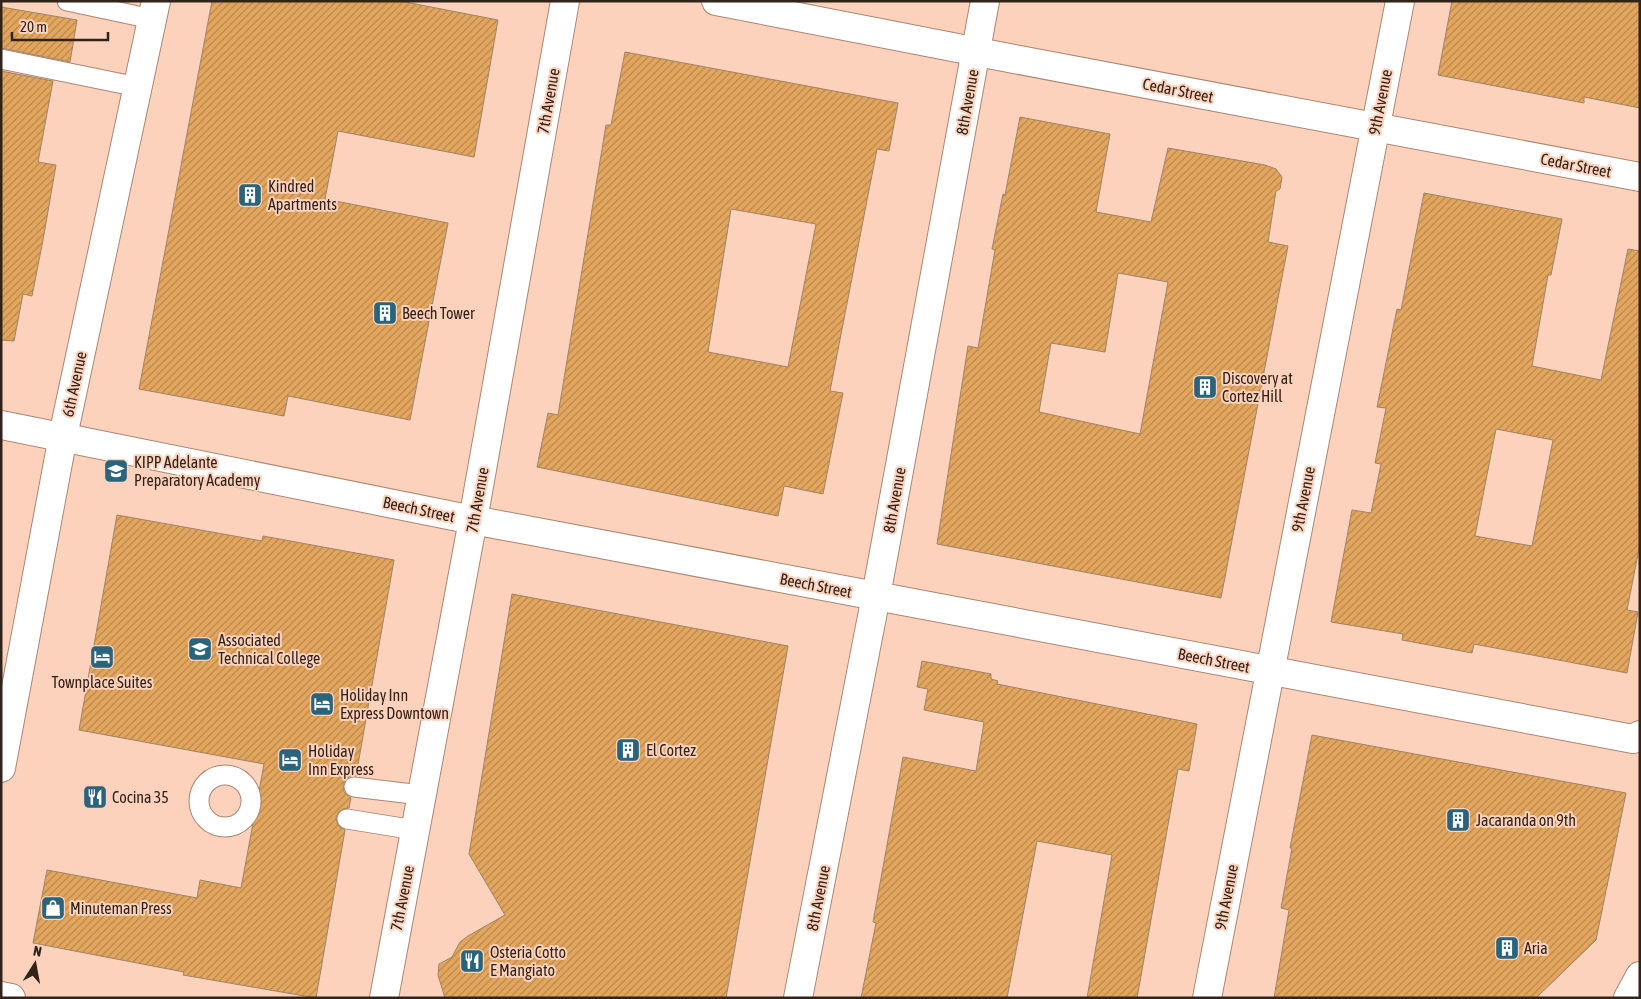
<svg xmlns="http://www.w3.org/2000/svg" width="1641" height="999" font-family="'Asap Condensed',sans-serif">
  <defs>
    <pattern id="building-hatch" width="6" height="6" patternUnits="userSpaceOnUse" patternTransform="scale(1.25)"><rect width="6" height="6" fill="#e3a65e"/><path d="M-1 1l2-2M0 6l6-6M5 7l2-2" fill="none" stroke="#b9874d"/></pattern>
  </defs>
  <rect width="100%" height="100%" fill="#fcd2bd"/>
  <path fill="url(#building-hatch)" stroke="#a08465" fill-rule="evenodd" d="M212 1H400L498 20 474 157 338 131 325 199 448 223 410 420 288 396 284 416 139 389Z
    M1452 1H1640V108L1584 97V103L1438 75Z
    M1 7 77 20 70 62 1 48Z
    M625 52 898 103 889 151 877 149 830 391 843 393 823 494 784 486 778 516 537 467 548 413 558 415 606 125H611ZM731 209 816 224 788 367 708 352Z
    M1 71 53 81 38 162 56 165 43 240 32 296 23 294 14 341 1 340Z
    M1020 117 1110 134 1096 212 1151 222 1168 148 1265 165 1276 169 1282 177 1280 189 1276 191 1268 242 1288 246 1221 598 937 544 968 346 978 348 995 250 992 249 1003 194 1005 195ZM1118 273 1168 282 1140 434 1039 412 1051 343 1105 352Z
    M1424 193 1562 219 1551 275H1548L1532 366 1601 380 1628 249 1640 251V544L1627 610 1638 612 1627 673 1474 644 1472 653 1402 640 1403 634 1331 622 1352 510 1371 513 1381 464 1375 463 1386 408 1377 407 1397 309 1401 310ZM1496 429 1553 440 1532 546 1475 536Z
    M117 515 262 541 263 536 394 560 356 776 349 777 345 781 343 785 344 792 351 798 349 808 343 809 339 812 336 817 337 823 340 827 345 830 316 998 183 975 184 972 33 943 47 870 197 898 200 880 241 888 264 764 79 730Z
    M512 594 788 646 726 998H445L438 975 439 964 452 957 460 942 468 936 505 915 469 854Z
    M922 661 991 674V679L998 681 997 684 1197 724 1189 771 1178 769 1137 998H1087L1112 855 1037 841 1007 998H861L876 923 873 922 903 757 976 771 984 722 924 710 928 689 917 687Z
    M1312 735 1626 793 1596 940 1536 998H1274L1289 910 1281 908 1292 848H1290Z"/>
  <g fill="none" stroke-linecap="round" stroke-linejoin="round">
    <defs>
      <path id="service" d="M67 1 152 19
        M1 59 138 87
        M199 801a26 26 0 1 1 52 0a26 26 0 1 1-52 0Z
        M354 787 421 795
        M347 819 415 830"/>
      <path id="minor" d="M716 1 1014 59 1640 177
        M985 1 876 596 1633 739 1640 735
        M473 520 565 1
        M1207 998 1400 1"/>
      <path id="tertiary" d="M1 425 473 520 876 596 798 998
        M384 998 473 520"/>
      <path id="secondary" d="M1 996 11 998"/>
      <path id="primary" d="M1 768 63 436 156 1"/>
      <path id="motorway" d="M1628 998 1640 976"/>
    </defs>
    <use href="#service" stroke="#ac8672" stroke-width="21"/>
    <use href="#minor" stroke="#ac8672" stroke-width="30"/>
    <use href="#tertiary" stroke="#ac8672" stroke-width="30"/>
    <use href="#secondary" stroke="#ac8672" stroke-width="30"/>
    <use href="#primary" stroke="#ac8672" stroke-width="30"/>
    <use href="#motorway" stroke="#ac8672" stroke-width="30"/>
    <use href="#service" stroke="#fff" stroke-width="19"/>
    <use href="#minor" stroke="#fff" stroke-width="28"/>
    <use href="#tertiary" stroke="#fff" stroke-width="28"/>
    <use href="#secondary" stroke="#fff" stroke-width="28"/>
    <use href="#primary" stroke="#fff" stroke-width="28"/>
    <use href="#motorway" stroke="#fff" stroke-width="28"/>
  </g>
  <defs>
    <symbol id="building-square" viewBox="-11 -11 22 22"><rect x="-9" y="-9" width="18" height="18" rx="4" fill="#29637c" stroke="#fcd2bd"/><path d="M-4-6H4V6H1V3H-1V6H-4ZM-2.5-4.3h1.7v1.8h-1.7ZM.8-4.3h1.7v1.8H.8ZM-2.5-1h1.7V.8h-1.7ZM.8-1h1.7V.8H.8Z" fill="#fff"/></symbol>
    <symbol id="school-square" viewBox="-11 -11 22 22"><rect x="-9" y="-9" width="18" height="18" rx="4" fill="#29637c" stroke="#fcd2bd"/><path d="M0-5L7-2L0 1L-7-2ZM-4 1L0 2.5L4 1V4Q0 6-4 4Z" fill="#fff"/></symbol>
    <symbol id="hotel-square" viewBox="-11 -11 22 22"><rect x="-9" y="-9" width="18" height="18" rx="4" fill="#29637c" stroke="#fcd2bd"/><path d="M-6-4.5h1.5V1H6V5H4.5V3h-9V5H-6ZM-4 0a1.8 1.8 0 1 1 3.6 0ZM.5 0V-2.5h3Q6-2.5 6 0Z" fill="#fff"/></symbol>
    <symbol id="restaurant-square" viewBox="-11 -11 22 22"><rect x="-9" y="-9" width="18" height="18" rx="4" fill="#29637c" stroke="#fcd2bd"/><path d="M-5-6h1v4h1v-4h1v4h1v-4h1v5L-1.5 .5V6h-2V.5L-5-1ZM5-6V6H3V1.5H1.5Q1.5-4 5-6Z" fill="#fff"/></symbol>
    <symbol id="shop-square" viewBox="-11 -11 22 22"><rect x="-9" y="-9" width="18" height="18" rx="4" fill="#29637c" stroke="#fcd2bd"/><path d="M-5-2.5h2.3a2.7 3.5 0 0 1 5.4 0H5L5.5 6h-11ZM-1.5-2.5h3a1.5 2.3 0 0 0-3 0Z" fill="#fff"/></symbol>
  </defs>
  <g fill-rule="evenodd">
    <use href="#building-square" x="236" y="181" width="28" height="28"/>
    <use href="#building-square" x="371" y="299" width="28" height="28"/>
    <use href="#building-square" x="1191" y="373" width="28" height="28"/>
    <use href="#school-square" x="102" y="457" width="28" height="28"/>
    <use href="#school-square" x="186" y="635" width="28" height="28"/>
    <use href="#hotel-square" x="88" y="643" width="28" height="28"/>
    <use href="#hotel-square" x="308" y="690" width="28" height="28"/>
    <use href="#building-square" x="614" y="736" width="28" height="28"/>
    <use href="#hotel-square" x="276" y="746" width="28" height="28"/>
    <use href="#restaurant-square" x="81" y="783" width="28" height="28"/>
    <use href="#building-square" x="1444" y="806" width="28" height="28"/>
    <use href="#shop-square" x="39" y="894" width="28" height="28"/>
    <use href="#building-square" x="1493" y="934" width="28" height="28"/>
    <use href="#restaurant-square" x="458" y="947" width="28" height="28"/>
  </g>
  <g text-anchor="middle" stroke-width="4" stroke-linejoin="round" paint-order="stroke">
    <g font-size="16" fill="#31221a" stroke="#fcd2bd">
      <text transform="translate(1178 90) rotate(11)" y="6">Cedar Street</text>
      <text transform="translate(548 101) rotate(-80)" y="6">7th Avenue</text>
      <text transform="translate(967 102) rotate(-80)" y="6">8th Avenue</text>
      <text transform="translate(1380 102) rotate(-79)" y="6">9th Avenue</text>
      <text transform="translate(1576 165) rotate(11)" y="6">Cedar Street</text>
      <text transform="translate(74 384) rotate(-78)" y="6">6th Avenue</text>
      <text transform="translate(1303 499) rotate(-79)" y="6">9th Avenue</text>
      <text transform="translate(477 500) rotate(-80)" y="6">7th Avenue</text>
      <text transform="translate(894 500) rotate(-80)" y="6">8th Avenue</text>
      <text transform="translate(419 509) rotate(12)" y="6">Beech Street</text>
      <text transform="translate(816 585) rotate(11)" y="6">Beech Street</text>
      <text transform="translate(1214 660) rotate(11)" y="6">Beech Street</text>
      <text transform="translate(1226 897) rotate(-79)" y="6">9th Avenue</text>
      <text transform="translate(402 898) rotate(-79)" y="6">7th Avenue</text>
      <text transform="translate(818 898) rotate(-79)" y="6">8th Avenue</text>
    </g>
    <g font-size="16" fill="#31221a" stroke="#fcd2bd" text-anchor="start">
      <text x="268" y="192">Kindred<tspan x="268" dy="18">Apartments</tspan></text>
      <text x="402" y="319">Beech Tower</text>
      <text x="1222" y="384">Discovery at<tspan x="1222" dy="18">Cortez Hill</tspan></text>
      <text x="134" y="468">KIPP Adelante<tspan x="134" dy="18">Preparatory Academy</tspan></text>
      <text x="218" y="646">Associated<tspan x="218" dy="18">Technical College</tspan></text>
      <text x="102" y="688" text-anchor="middle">Townplace Suites</text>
      <text x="340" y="701">Holiday Inn<tspan x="340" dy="18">Express Downtown</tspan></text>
      <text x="646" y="756">El Cortez</text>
      <text x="308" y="757">Holiday<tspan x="308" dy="18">Inn Express</tspan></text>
      <text x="112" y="803">Cocina 35</text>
      <text x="1476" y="826">Jacaranda on 9th</text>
      <text x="70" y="914">Minuteman Press</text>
      <text x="1524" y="954">Aria</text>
      <text x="490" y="958">Osteria Cotto<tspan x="490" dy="18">E Mangiato</tspan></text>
    </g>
  </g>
  <rect width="1641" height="999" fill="none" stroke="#31221a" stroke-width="5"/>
  <g transform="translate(35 964) rotate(11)" stroke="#fcd2bd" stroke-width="4" paint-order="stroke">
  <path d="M0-4L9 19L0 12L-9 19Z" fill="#31221a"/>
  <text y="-8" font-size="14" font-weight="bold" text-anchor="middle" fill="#31221a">N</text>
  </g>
  <path d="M12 32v8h96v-8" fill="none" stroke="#31221a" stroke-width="2.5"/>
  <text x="20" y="32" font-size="15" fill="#31221a" stroke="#fcd2bd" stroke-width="4" paint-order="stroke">20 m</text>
</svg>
